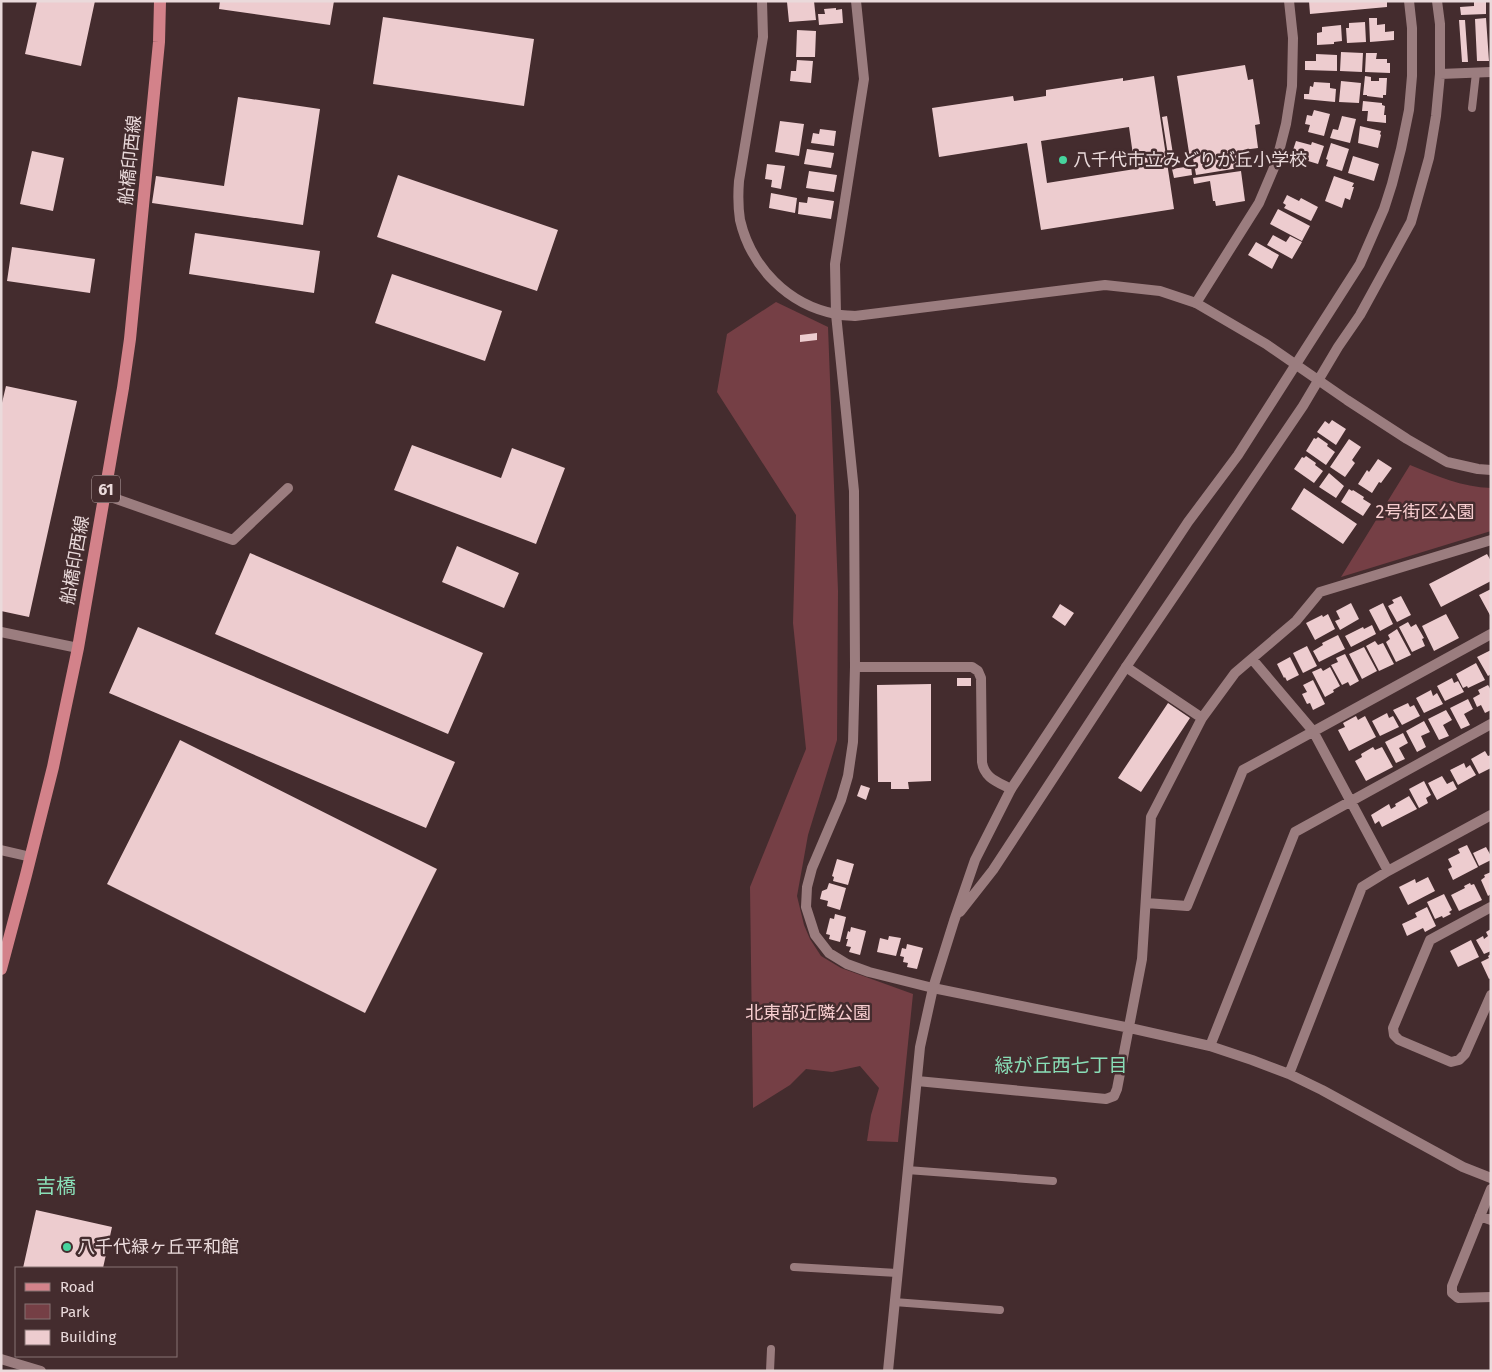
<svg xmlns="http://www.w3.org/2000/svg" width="1492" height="1372" font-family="'Fira Sans','Noto Sans JP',sans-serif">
  <rect width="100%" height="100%" fill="#442c2e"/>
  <path fill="#753f45" d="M776 302 828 327 838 591 837 740 808 835 797 896 804 925 810 939 821 956 841 968 913 994 898 1142 867 1141 871 1115 879 1088 860 1066 832 1072 806 1069 790 1085 753 1108 750 887 806 749 793 623 796 515 717 392 727 334Z
    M1410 465C1436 476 1462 487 1491 488V531L1341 577Z"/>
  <path fill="#edcccf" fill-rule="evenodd" d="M37 1H95L81 66 25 54Z
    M220 1H334L330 25 219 9Z
    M814 1 816 20 789 22 787 2Z
    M1309 1H1387V7L1310 14Z
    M1474 1H1486V14L1461 15 1460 7 1474 6Z
    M836 8V10L842 9 843 23 819 25 818 14H825L824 9Z
    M383 17 534 39 524 106 373 84Z
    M1369 18H1377V25L1385 24V32L1394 31V40L1370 42Z
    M1486 18 1489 61H1477L1475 19Z
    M1459 20H1465L1468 62H1462Z
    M1365 22 1366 42 1347 43 1346 28H1349V23Z
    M1341 25 1342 41 1334 42V44L1317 45V33L1322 32V27Z
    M797 30 816 31 815 57H796Z
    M1341 52 1363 53 1362 72 1340 71Z
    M1366 53H1377L1376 59H1387V63H1390V73L1365 72Z
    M1316 54 1337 55V71L1305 70V61H1316Z
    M797 60 813 61 811 83 790 81 791 71H796Z
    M1245 65 1248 80 1253 79 1260 124 1255 125 1258 148 1243 150 1245 167 1196 175 1193 158 1190 159 1177 76Z
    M1154 76 1174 209 1041 230 1027 143 939 157 932 108 1013 96 1014 101 1046 96V90L1123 78V81ZM1129 127 1135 169 1047 183 1041 141Z
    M1365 76 1371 77V81H1379V78H1387L1386 95H1383V98L1367 96V95H1363Z
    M1341 81 1361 83 1359 103 1339 102Z
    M1314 82 1330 83V88L1336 89 1335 102 1304 99V94H1309L1310 86 1313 87Z
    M238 97 320 109 303 225 152 203 156 176 224 186Z
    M1363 101 1382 103V105L1385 106 1384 115H1386V123L1367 121 1368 111H1362Z
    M1314 110 1330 114 1324 136 1308 132 1310 125 1305 124 1307 115 1312 116Z
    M1167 116 1175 167 1170 168 1162 117Z
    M1342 116 1356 119 1350 143 1330 138 1333 129 1338 130Z
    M780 121 804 124 799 156 775 152Z
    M1360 126 1381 131 1380 134 1381 135 1378 148 1358 143Z
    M820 129 836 131 834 146 811 143 813 133 819 134Z
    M1296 141 1311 145 1312 142 1324 146 1318 164 1295 157 1296 154 1292 153Z
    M1331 143 1349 149 1342 171 1326 166 1328 160 1326 159Z
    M807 149 834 153 831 168 804 164Z
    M32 151 64 158 53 211 20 204Z
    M1353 156 1379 164 1374 181 1348 173Z
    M767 164 785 166 781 189 771 187 772 180 765 179Z
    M1191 166 1192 175 1174 178 1172 169Z
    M809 171 837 175 834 192 806 188Z
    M1241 171 1245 201 1216 206 1215 201H1213L1210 181 1194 184 1193 178Z
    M398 175 558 230 537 291 377 237Z
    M1334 176 1354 183 1352 187H1354L1350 200 1345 198 1342 208 1325 201Z
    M771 193 797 198 795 213 769 208Z
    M1287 195 1299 201 1301 198 1318 207 1311 221 1284 208 1286 205 1283 203Z
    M808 197 834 201 831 219 798 214 799 202 807 203Z
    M1278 209 1310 226 1302 241 1270 224Z
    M195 233 320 251 314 293 189 274Z
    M1273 235 1286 242 1290 236 1302 242 1292 259 1267 245Z
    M1256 242 1279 255 1272 269 1248 255Z
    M12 247 95 259 90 293 7 281Z
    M392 274 502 311 485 361 375 323Z
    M817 333V340L800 342V335Z
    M6 386 77 401 29 617 1 611V407Z
    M1332 420 1346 429 1336 445 1317 432 1325 421 1329 424Z
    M1318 437 1328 444 1327 446 1335 452 1326 465 1306 451 1314 438 1316 439Z
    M1349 439 1361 447 1352 460 1355 463 1345 477 1330 467Z
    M412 445 501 478 512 448 565 468 536 544 394 490Z
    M1306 456 1316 463 1315 465 1323 471 1314 483 1294 469 1302 457 1304 458Z
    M1378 459 1392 468 1381 483 1379 482 1372 493 1358 484 1367 470 1369 472Z
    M1329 473 1344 486 1336 498 1319 487Z
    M1304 488 1357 524 1343 544 1291 509Z
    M1349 489 1352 491 1353 490 1364 497 1363 499 1371 504 1363 516 1341 502Z
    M457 546 519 573 504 608 442 582Z
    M250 553 483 653 448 734 215 634Z
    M1487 554 1491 561V581L1441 607 1429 584Z
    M1491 589V617L1479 595Z
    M1401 596 1411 615 1397 622 1388 606 1394 603 1392 600Z
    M1351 603 1359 619 1340 630 1335 621 1340 619 1336 611Z
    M1383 603 1393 624 1380 631 1369 610Z
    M1060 604 1074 613 1065 626 1052 617Z
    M1328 614 1335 629 1315 640 1306 623 1322 615 1323 617Z
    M1446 614 1459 638 1434 651 1422 626Z
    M1408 622 1411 627 1416 624 1424 638 1422 639 1425 646 1412 652 1399 627Z
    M1372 625 1376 634 1351 647 1345 636 1363 627 1364 629Z
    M138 627 455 762 426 828 109 693Z
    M1397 629 1411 655 1396 662 1386 642 1390 639 1388 635Z
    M1338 635 1345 649 1319 662 1313 651 1323 645 1322 643Z
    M1375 641 1378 645 1383 643 1394 664 1379 671 1366 646Z
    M1307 646 1317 666 1303 673 1293 653Z
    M1364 647 1377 671 1362 679 1349 654Z
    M1491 650V674L1488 676 1477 657Z
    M1345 654 1359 681 1350 686 1348 682 1342 685 1331 665 1338 662 1336 658Z
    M1290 657 1299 675 1287 681 1285 677 1284 678 1277 664Z
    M1476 663 1485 680 1468 688 1467 686 1463 688 1456 674Z
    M1330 667 1340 686 1333 690 1334 692 1325 697 1312 672 1321 668 1323 671Z
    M957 678H971V686H957Z
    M1452 678 1454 683 1458 681 1464 692 1445 701 1437 686Z
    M1313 680 1325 704 1313 710 1310 703 1307 704 1302 694 1307 692 1303 685Z
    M931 684V781L908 782 909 789H891V782H878L877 685Z
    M1488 685 1491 690V710L1485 713 1481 705 1477 707 1473 698 1480 694 1478 690Z
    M1431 690 1433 696 1437 693 1443 704 1424 713 1416 698Z
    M1468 699 1473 709 1464 714 1470 725 1461 729 1450 708Z
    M1168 703 1190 718 1141 792 1118 778Z
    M1408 703 1410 707 1414 705 1420 716 1402 725 1393 710Z
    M1446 710 1452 720 1443 725 1449 736 1439 740 1428 719Z
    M1387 713 1389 718 1393 716 1399 727 1380 736 1372 721Z
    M1356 716 1358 720 1365 716 1376 737 1349 751 1338 730 1345 727 1343 723Z
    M1424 721 1430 732 1421 736 1426 747 1417 752 1406 731Z
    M1403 733 1408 743 1399 748 1405 759 1396 763 1385 742Z
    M180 740 437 869 365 1013 107 884Z
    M1373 747 1375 750 1382 747 1393 767 1366 781 1355 761 1362 757 1361 754Z
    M1485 751 1488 756 1491 755V768L1479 774 1471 759Z
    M1464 763 1466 768 1470 765 1476 775 1458 785 1450 770Z
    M1442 776 1447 784 1453 781 1457 789 1437 800 1428 783Z
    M1424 781 1431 795 1426 798 1428 803 1419 808 1409 789Z
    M861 785 870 788 866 800 857 796Z
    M1409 796 1417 809 1382 827 1379 821 1375 824 1371 815 1389 804 1391 809 1396 806 1395 804Z
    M1467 845 1478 867 1453 880 1448 869 1452 867 1448 859 1460 853 1458 849Z
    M1486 847 1491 856V860L1479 866 1473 853Z
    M837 859 854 864 848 885 833 881 834 877 832 876Z
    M1491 872V894L1488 896 1481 880 1485 877 1484 875Z
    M1428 877 1435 891 1408 905 1399 887 1415 879 1416 883Z
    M829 883 846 888 840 910 827 906 828 901 820 899 822 891 827 889Z
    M1470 883 1471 885 1474 884 1482 900 1459 911 1451 895 1465 888 1464 886Z
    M1444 894 1452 910 1449 912 1451 914 1443 918 1442 916 1435 919 1427 902Z
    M1427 907 1436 926 1425 932 1423 928 1407 936 1402 924 1417 917 1415 913Z
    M835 914 846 917 840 942 829 939 830 935 826 934 830 918 834 919Z
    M851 927 866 931 860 955 849 952 851 947 846 946 848 939H846L848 931 850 932Z
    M1491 929V951L1484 954 1476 940 1483 936 1484 939 1488 936 1486 932Z
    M889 936 901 938 896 956 877 952 880 938 888 940Z
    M1471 940 1479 957 1458 967 1450 951Z
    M907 944 923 948 917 969 907 967 908 963 903 962 904 957 900 956 902 948 906 949Z
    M1491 954V978L1489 979 1481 962 1489 958 1488 956Z
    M36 1210 112 1227 103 1268H23Z"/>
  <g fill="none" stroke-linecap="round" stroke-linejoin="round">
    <path stroke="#9b7d7f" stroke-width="8" d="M1472 108 1476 73
      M907 1170 1053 1181
      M794 1267 897 1273
      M894 1302 1000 1310
      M770 1371 771 1349"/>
    <path stroke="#9b7d7f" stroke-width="10" d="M856 1 864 79 835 264 836 314 854 491 855 667 853 742 848 776 841 800 812 868 807 887 806 907 815 935 829 953 847 964 869 972 933 988 1130 1028 1210 1046 1252 1060 1289 1074 1322 1090 1463 1167 1491 1178
      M1196 303 1259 203 1276 163 1286 124 1292 86 1293 38 1289 1
      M105 495 233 540 288 488
      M1 632 78 648
      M1252 659 1313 731 1388 871
      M855 667H972L978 671 981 678 982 762C984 778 998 782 1011 789
      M1126 667 1202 718
      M1 850 31 857
      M1146 903 1187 906 1243 770 1491 634
      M1491 907 1430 940 1393 1028 1394 1035 1399 1040 1451 1062 1459 1060 1465 1054 1491 995
      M1210 1046 1295 832 1491 724
      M1289 1074 1362 887 1388 871 1491 815
      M917 1081 1106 1099 1114 1096 1117 1089 1142 959 1151 817 1202 718 1235 673 1296 621 1320 592 1491 540
      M1491 1189 1452 1286V1293L1458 1298 1491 1297
      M1480 1216 1491 1220
      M1 1359 41 1371"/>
    <path stroke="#9b7d7f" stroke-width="10" d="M762 1 763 37 739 181C738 194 738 207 740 220 751 267 788 305 836 314 842 316 849 315 855 316L1105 285 1160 291 1196 303 1266 344 1347 400 1407 439 1447 462 1478 469 1491 470
      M1440 74 1491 72
      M960 912 993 870 1126 667 1303 406 1338 347 1360 315 1411 222 1429 158 1436 116 1440 74V24L1437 1
      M888 1371 920 1047 933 988 954 921 975 860 1011 789 1188 522 1238 455 1360 264 1384 209 1392 184 1401 149 1409 110 1412 76V28L1409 1"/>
    <path stroke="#d3828a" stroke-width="12" d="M1 969 26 875 53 767 78 648 123 388 130 339 159 42 160 1"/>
  </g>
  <g fill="#47d49e" stroke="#442c2e" stroke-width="2">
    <circle cx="1063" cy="160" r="5"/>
    <circle cx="67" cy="1247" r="5"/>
  </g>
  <g text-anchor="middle" stroke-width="5" stroke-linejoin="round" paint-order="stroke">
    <rect fill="#442c2e" stroke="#b8a6a7" stroke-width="1" x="92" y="475.5" width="28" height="27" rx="4"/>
    <g font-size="16" font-weight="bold" fill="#eadadb">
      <text x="106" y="495">61</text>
    </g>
    <g font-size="18" fill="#eadadb" stroke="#442c2e">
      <text transform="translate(130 160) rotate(-84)" y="6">船橋印西線</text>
      <text transform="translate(75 560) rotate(-80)" y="6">船橋印西線</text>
    </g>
    <g font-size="18" fill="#eadadb" stroke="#442c2e" text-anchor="start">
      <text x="1073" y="166">八千代市立みどりが丘小学校</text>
      <text x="77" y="1253">八千代緑ヶ丘平和館</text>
    </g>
    <g font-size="18" fill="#f7cdcf" stroke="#442c2e">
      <text x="1425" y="518">2号街区公園</text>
      <text x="808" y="1019">北東部近隣公園</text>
    </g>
    <g font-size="19" fill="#89deb7" stroke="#442c2e">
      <text x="1061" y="1072">緑が丘西七丁目</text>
    </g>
    <g font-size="20" fill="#89deb7" stroke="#442c2e">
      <text x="56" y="1193">吉橋</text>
    </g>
  </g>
  <rect width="1492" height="1372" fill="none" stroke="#eadadb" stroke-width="5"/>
  <rect x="15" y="1267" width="162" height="90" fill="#442c2e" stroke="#867273"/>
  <rect x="25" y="1283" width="25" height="8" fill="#d3828a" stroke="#867273"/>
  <text x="60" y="1292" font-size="15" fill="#eadadb">Road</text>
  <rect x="25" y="1304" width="25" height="15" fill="#753f45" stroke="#867273"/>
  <text x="60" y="1317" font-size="15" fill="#eadadb">Park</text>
  <rect x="25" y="1330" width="25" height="15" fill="#edcccf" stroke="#867273"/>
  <text x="60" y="1342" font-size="15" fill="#eadadb">Building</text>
</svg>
